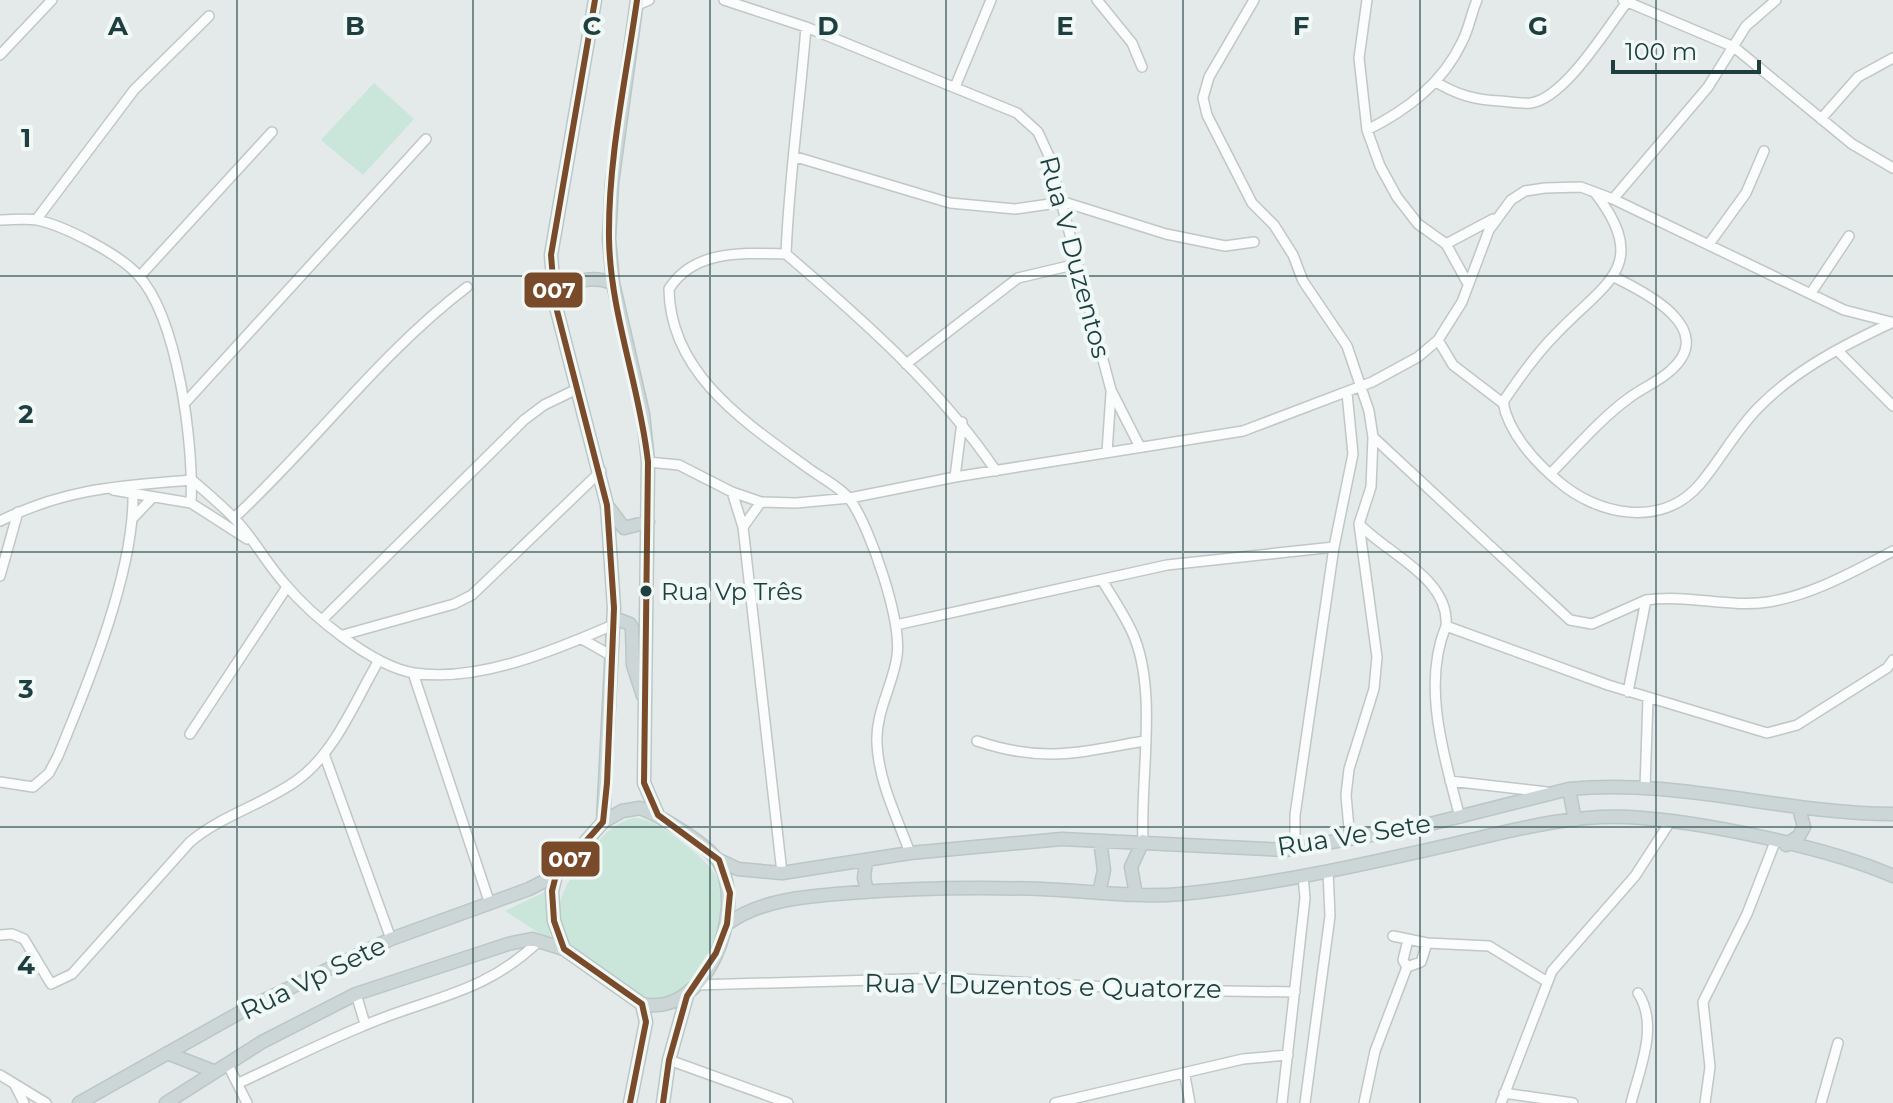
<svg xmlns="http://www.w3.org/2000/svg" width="1893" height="1103" font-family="Montserrat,sans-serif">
  <rect width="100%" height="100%" fill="#e3eae9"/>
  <path fill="#cae5da" d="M374 83 414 119 363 175 321 140Z
    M634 818C653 819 672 834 687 846 756 899 715 940 679 998L649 1002C591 965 522 936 583 861 597 842 610 824 634 818Z
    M549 890 546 907 551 941 505 911Z"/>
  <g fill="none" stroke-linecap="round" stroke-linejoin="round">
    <defs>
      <path id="minor" d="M724 0 806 27 1017 113 1038 132 1049 156 1111 390 1140 447
        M1097 0 1132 43 1142 67
        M1254 0 1209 77 1203 98 1207 115 1252 203 1274 225 1293 255 1303 281 1347 346 1369 411 1373 437 1371 487 1359 524 1377 657 1374 689 1349 769 1346 795 1350 840
        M1367 0 1359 58 1367 130 1380 166 1397 197 1418 224 1446 244 1467 282
        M1623 0 1734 47 1852 144 1893 168
        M637 5 649 0
        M0 55 52 0
        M1436 82C1457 95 1476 100 1500 101 1510 102 1521 104 1531 103 1565 98 1607 28 1627 2
        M955 87 991 0
        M1821 119 1858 77 1893 58
        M1367 130C1407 110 1442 84 1462 42 1469 29 1471 14 1477 0
        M796 157 950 203 1015 209 1064 202 1166 234 1225 246 1254 242
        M1596 194C1652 267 1603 284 1556 334 1536 354 1519 378 1503 402 1508 432 1535 462 1558 481 1597 515 1662 529 1700 484 1721 459 1736 430 1759 407 1796 369 1846 344 1893 322
        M1613 199 1708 87 1746 26 1776 0
        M0 220C11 220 26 218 37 220 65 226 119 254 138 275 178 318 194 446 191 503
        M36 220 134 90 209 16
        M1446 244 1493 219
        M1709 244 1746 193 1764 151
        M786 254C789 178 800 103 806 27
        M140 276 272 132
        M1811 293 1849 236
        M1438 340 1453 365 1504 404
        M1837 350 1893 406
        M906 364 1018 278 1077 264
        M184 404 426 139
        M1373 437 1570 620 1592 624 1646 600
        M1107 452 1111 393
        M648 462 679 465 732 492 761 502 796 503 850 498 955 477 1243 431 1372 382 1418 357 1438 340 1462 302 1489 230 1511 200 1525 191 1545 188 1581 187 1613 199 1844 310 1891 322
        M1550 474C1575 449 1600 419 1629 398 1642 388 1658 382 1670 371 1719 329 1645 292 1614 277
        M955 477 962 422
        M113 490 191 503 247 539
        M732 492 743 527 782 873
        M133 518 152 498
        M234 518C315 443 379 354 467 287
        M0 521C67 488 120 486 192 480 206 492 220 504 233 517 253 537 266 563 285 584 312 616 372 666 414 673 478 683 555 650 613 625
        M1359 524C1389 555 1450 579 1446 626L1608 685 1767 733 1797 725 1887 668 1893 660
        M743 527 761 502
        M0 576 18 512
        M1102 580C1113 599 1127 618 1135 639 1157 696 1140 780 1143 841
        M323 619 524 420 544 405 577 389
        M896 625 1167 565 1334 547
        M1446 626C1421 686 1445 758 1460 818
        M343 635 454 604 472 595 601 471
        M582 639 612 656
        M413 673 490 904
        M1628 692 1646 600C1688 594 1729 608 1768 602 1813 595 1854 571 1893 551
        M190 734 287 587
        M977 741C1043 763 1077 753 1144 741
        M324 754 391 939
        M1450 781 1547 792
        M0 782 33 787 49 773 58 756C88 684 134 572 133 495
        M1645 788 1648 698
        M1295 849V815L1334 547 1353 454 1347 393
        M910 853C897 817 879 783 877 744 875 713 893 685 897 656 902 621 871 530 851 501 842 488 820 477 808 468 746 423 670 374 669 289 694 249 744 253 786 254 863 320 939 387 996 471
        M0 935 12 934 24 939 51 984 72 974 190 842C222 815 262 805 296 781 335 754 356 699 379 660
        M1393 936 1427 943 1489 946 1546 981
        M1407 967 1403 960 1408 940
        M696 985 945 978 1162 990 1295 992
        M356 994 365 1024
        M669 1060 788 1103
        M227 1063 247 1103
        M0 1075 46 1103
        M1185 1076 1190 1103
        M239 1083C280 1064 321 1043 363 1026 429 997 483 995 539 941
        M15 1085 24 1103
        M1504 1093 1573 1103
        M1055 1103 1243 1059 1288 1055
        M1282 1103 1305 898 1303 876
        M1305 1103 1330 916 1328 871
        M1364 1103 1375 1051 1407 967 1421 962 1427 943
        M1501 1103 1552 971 1635 876 1670 822
        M1631 1103C1640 1068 1659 1025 1638 993
        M1705 1103 1710 1067 1703 1002 1747 914 1775 842
        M1821 1103 1838 1043"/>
      <path id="major" d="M595 0 551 255 555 303 607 505 614 608 603 822
        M637 0 612 183 609 239 613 283 643 414 648 462 644 783 658 815
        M555 303C571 281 586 274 613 283
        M609 508 624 528 648 522
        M614 618 630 624 632 628 633 665 643 696
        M1569 789 1575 820
        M640 808C659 815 711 846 720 864 746 913 706 1018 642 1004L564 949 554 921 552 891 556 875 603 822 622 811Z
        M1786 845 1799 836 1804 827 1799 808
        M719 860 738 869 782 873 910 853 1062 839 1286 850 1422 826 1569 789C1677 778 1785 814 1893 814
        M866 861 864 878 867 891
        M1099 893 1104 870 1100 841
        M1136 895 1131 867 1143 841
        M727 924C761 899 809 896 849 893 913 888 978 887 1042 889 1088 891 1135 898 1181 894 1272 885 1361 865 1449 845 1507 832 1568 814 1628 817 1700 821 1827 847 1893 876
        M167 1053 213 1071
        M79 1103 248 1008 391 939 529 889 556 875
        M166 1103 262 1042 356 994 508 944 532 939 564 949
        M630 1103 646 1022 642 1004
        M663 1103 669 1060 687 996"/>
    </defs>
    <use href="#minor" stroke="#c0c7c6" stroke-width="12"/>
    <use href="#major" stroke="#bbc6c6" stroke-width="15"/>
    <use href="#minor" stroke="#fbfcfc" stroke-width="9"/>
    <use href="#major" stroke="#ccd6d6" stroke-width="12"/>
    <defs>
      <path id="bus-1" d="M595 0 551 255 555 303 607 505 614 608 607 783 603 822 556 875 552 891 554 921 564 949 642 1004 646 1022 630 1103
        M637 0C626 78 608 159 609 238 610 313 640 387 648 462L644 783 658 815 719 860 730 893 727 924 716 953 687 996 669 1060 663 1103"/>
    </defs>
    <use href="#bus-1" stroke="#f1f9f7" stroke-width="12"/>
    <use href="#bus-1" stroke="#7a4b2a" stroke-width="6"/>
  </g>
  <path fill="none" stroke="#1e3e3f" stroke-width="2" stroke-opacity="0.55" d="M237 0V1103M473 0V1103M710 0V1103M946 0V1103M1183 0V1103M1420 0V1103M1656 0V1103M0 276H1893M0 552H1893M0 827H1893"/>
  <circle fill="#1e3e3f" stroke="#f1f9f7" stroke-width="3" cx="646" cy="591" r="7"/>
  <g text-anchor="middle" stroke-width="8" stroke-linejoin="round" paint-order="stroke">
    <g font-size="24" fill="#1e3e3f" stroke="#f1f9f7" text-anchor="start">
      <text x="661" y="600">Rua Vp Três</text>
    </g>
    <g font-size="26" fill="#1e3e3f" stroke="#f1f9f7">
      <text transform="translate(1075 257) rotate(75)" y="9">Rua V Duzentos</text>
      <text transform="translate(1354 835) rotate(-9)" y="9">Rua Ve Sete</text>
      <text transform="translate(313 978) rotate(-26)" y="9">Rua Vp Sete</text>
      <text transform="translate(1043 986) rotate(1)" y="9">Rua V Duzentos e Quatorze</text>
    </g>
  </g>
  <g font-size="26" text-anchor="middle" font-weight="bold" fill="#1e3e3f" stroke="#f1f9f7" stroke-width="8" stroke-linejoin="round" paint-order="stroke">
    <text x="118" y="35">A</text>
    <text x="355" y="35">B</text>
    <text x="592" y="35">C</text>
    <text x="828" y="35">D</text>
    <text x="1065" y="35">E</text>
    <text x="1301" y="35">F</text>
    <text x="1538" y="35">G</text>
    <text x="26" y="147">1</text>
    <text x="26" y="423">2</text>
    <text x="26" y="698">3</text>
    <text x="26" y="974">4</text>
  </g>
  <g stroke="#f1f9f7" stroke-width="3">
    <rect x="523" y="271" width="61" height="38" rx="8" fill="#7a4b2a"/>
    <rect x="540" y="840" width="61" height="38" rx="8" fill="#7a4b2a"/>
  </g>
  <g font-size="22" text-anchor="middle" font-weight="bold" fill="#fff">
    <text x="554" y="298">007</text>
    <text x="570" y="867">007</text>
  </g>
  <path d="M1613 60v12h146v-12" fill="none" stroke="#1e3e3f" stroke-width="4"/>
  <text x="1625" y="60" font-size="24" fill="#1e3e3f" stroke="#f1f9f7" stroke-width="6" paint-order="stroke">100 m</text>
</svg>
